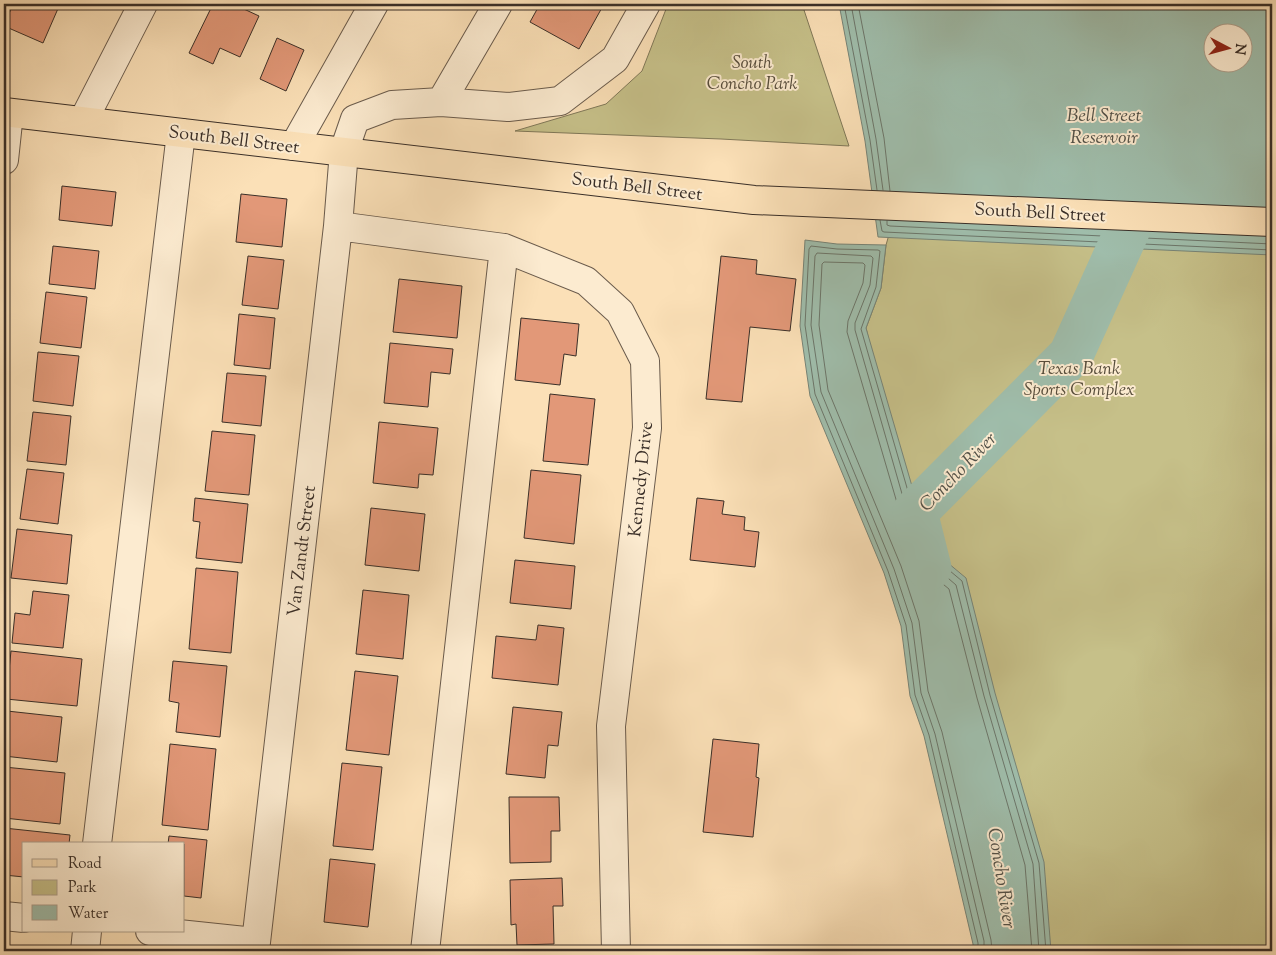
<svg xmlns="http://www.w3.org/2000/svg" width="1276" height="955" font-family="'Sorts Mill Goudy',serif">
  <rect width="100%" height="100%" fill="#fbe0b7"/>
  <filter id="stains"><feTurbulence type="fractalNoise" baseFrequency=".004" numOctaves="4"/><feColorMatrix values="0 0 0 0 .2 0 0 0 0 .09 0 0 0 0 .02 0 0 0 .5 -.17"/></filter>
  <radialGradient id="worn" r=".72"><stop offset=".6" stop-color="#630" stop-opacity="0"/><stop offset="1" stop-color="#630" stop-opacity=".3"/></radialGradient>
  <path fill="#c6c089" stroke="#807858" d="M668 4H802L849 146 721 139 515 131 606 104 642 71Z
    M907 172 1272 196V951H1014L866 328 881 288 886 245Z"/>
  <path fill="#9fbdab" stroke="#778477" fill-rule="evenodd" d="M839 4H1272V255L878 237 865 141ZM1214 32H1244V62H1214Z
    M805 240 837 244 886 245 881 288 866 328 930 548 966 578 995 693 1044 862 1051 951H973V944L924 736 910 696 901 626 884 573 810 396 800 326Z"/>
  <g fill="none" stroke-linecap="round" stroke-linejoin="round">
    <path stroke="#6c766a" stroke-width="1" d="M844 4 870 140 877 190
      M851 4 876 139 883 190
      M858 4 884 138 890 191
      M880 220 882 231 884 232 1272 250
      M887 221V225L890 226 1272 244
      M978 951V943L929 735 915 695 906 625 888 571 815 394 805 325 809 249 811 246 837 249 878 250 880 251 876 287 861 329 925 550 962 581 990 695 1039 863 1046 951
      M984 951V941L935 734 921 693 912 623 894 569 821 392 811 325 815 256 817 253 871 256 873 258 870 285 855 323V330L919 553 956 585 984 696 1033 864 1039 951
      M992 951 991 940 942 732 928 691 919 621 901 566 828 390 819 325 822 264 824 262 863 263 865 265 863 283 848 321 847 332 912 554 917 563 949 589 977 698 1025 865 1032 951"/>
    <path stroke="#9fbdab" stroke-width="45" d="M929 568 915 512 1071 355 1145 191"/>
  </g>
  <path fill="#e29878" stroke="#3a2f28" d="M13 4H60L43 43 4 26Z
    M213 4H233L259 16 240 57 220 48 213 64 189 53Z
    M540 4H604L579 49 530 22Z
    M277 38 304 50 286 91 260 79Z
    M62 186 116 192 112 226 59 220Z
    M241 194 287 199 282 247 236 242Z
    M53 246 99 251 95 289 49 284Z
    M248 256 284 260 278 309 242 305Z
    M721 256 757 260 756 274 796 279 790 331 750 327 742 402 706 399Z
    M399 279 462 286 457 338 393 332Z
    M46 292 87 297 81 348 40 343Z
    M239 314 275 318 270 369 234 365Z
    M521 318 579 324 576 356 564 354 560 385 515 380Z
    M390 343 453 349 450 374 431 372 428 407 384 403Z
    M38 352 79 356 73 406 33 401Z
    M227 373 266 376 261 426 222 422Z
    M550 394 595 399 588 465 543 461Z
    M33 412 71 416 66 465 27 461Z
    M379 422 438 428 433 475 419 474 418 488 373 483Z
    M212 431 255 435 249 495 205 491Z
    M27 469 64 473 58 524 20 519Z
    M531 470 581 475 574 544 524 538Z
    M195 498 248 504 242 563 196 558 200 522 193 521Z
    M697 498 724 501 722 514 745 517 744 530 759 532 755 567 690 560Z
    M371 508 425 514 419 571 365 565Z
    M17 529 72 535 67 584 11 578Z
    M515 560 575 566 571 609 510 603Z
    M196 568 238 572 231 653 189 649Z
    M363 590 409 595 403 659 356 654Z
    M33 591 69 595 63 648 12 643 15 613 30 615Z
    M538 625 564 628 558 685 492 678 496 636 536 640Z
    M11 651 82 659 77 706 6 699Z
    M173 661 227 666 220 737 176 732 179 703 169 701Z
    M355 671 398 676 389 755 346 750Z
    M513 707 562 712 558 746 548 745 545 778 506 774Z
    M7 711 62 717 57 762 4 756Z
    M713 739 759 744 756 777 759 778 753 837 703 832Z
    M170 744 216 749 208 830 162 825Z
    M342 763 382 767 373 850 333 846Z
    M4 767 65 773 60 824 4 818Z
    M509 797H559L560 831H551V862L510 863Z
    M4 828 70 835 69 844H24V877L4 875Z
    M169 836 207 840 201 898 184 896V844H168Z
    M330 859 375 864 368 927 324 922Z
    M562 878 563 906H553L554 944 517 945 516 924 511 925 510 880Z"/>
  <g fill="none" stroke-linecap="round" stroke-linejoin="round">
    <defs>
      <path id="minor" d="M441 102 508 107 560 101 615 59 646 4
        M83 121 143 4
        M294 146 374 4
        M4 160 9 113
        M338 226 504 248 586 281 620 312 645 361 647 428 611 726 616 951
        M97 844 181 133
        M4 916 24 918
        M150 931 256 942
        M85 951 87 931
        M255 951 338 226 344 151 355 119 392 105 441 102 498 4
        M425 951 504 248"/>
      <path id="major" d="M4 112 754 200 1272 222"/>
    </defs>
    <use href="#minor" stroke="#6a5b4c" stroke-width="30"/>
    <use href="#major" stroke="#3a2f28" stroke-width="30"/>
    <use href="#minor" stroke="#fcebd0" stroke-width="28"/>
    <use href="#major" stroke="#fbe0b7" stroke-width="28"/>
  </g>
  <g text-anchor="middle" stroke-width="4" stroke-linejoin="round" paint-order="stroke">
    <g font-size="18" font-style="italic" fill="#564c3b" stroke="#fcebd0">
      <text x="752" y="68">South<tspan x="752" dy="21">Concho Park</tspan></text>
      <text x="1079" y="374">Texas Bank<tspan x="1079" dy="21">Sports Complex</tspan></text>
    </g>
    <g font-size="18" fill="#3a2f28" stroke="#fcebd0">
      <text transform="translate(234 139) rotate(7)" y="6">South Bell Street</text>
      <text transform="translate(637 186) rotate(7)" y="6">South Bell Street</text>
      <text transform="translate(1040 212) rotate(3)" y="6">South Bell Street</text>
      <text transform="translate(640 479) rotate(-84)" y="6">Kennedy Drive</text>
      <text transform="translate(301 551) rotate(-83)" y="6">Van Zandt Street</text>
    </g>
    <g font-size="19" font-style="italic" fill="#535249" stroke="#fcebd0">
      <text x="1104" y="121">Bell Street<tspan x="1104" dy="22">Reservoir</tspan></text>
      <text transform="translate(957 471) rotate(-46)" y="7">Concho River</text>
      <text transform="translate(1003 878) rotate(81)" y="7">Concho River</text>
    </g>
  </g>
  <rect width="1276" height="955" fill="none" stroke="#fbe0b7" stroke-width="20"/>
  <rect x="5" y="5" width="1266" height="945" fill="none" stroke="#3a2f28" stroke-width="2.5"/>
  <rect x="10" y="10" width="1256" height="935" fill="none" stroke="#3a2f28"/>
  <rect x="22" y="842" width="162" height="90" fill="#fcebd0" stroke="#aea08d"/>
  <rect x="32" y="859" width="25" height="8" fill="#fbe0b7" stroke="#aea08d"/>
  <text x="68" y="868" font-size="15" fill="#3a2f28">Road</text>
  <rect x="32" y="880" width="25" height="15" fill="#c6c089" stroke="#aea08d"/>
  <text x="68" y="892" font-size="15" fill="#3a2f28">Park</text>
  <rect x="32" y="905" width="25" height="15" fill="#9fbdab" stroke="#aea08d"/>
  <text x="68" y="918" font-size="15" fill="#3a2f28">Water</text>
  <g transform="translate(1228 48) rotate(96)"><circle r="24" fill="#fcebd0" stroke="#aea08d"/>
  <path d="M0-4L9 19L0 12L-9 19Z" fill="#8f2418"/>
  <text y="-8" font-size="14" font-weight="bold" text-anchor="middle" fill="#3a2f28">N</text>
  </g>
  <rect width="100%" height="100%" filter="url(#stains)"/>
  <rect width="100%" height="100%" fill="url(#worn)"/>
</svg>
